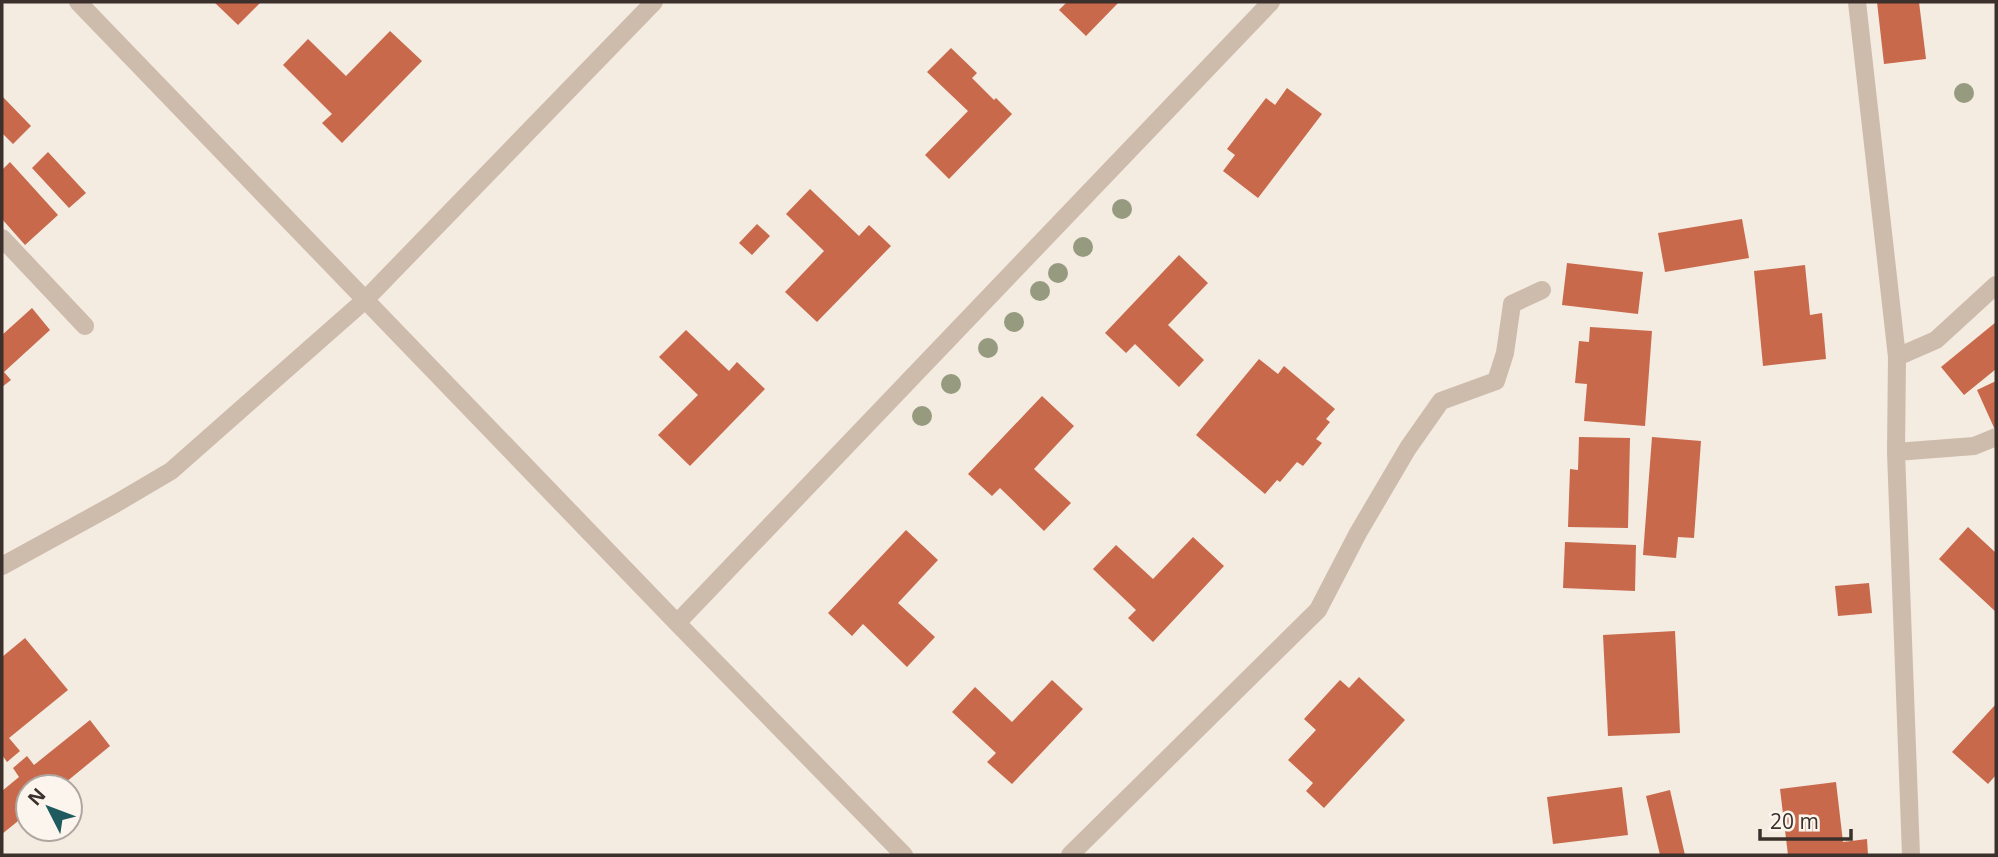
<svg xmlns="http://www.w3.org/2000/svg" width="1998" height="857" font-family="'Open Sans',sans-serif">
  <rect width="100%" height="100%" fill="#f4ebe1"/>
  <path fill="#c8694b" d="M214 2H261L238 25Z
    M1067 2H1119L1086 36 1059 10Z
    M1877 2H1919L1926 59 1884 64Z
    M390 31 422 61 342 143 322 123 332 114 283 65 308 39 346 76Z
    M951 48 977 73 972 78 994 100 996 98 1012 114 949 179 925 155 968 111 927 72Z
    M1287 88 1322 114 1258 198 1223 171 1235 155 1227 149 1266 98 1275 105Z
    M2 96 31 126 13 144 2 133Z
    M48 152 86 193 69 208 32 168Z
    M10 162 58 215 25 245 2 219V170Z
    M810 189 859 236 869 225 891 246 817 322 785 292 824 251 786 214Z
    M1742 219 1749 258 1665 272 1658 233Z
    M757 224 770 236 752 255 739 243Z
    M1179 255 1208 283 1168 325 1204 360 1179 387 1135 344 1126 353 1105 333Z
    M1567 263 1643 272 1638 314 1562 305Z
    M1805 265 1810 315 1822 313 1826 359 1763 366 1754 271Z
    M32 308 50 330 4 372 11 380 2 387V335Z
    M1996 322V369L1964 395 1941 367Z
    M1590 327 1652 331 1645 426 1584 421 1587 384 1575 383 1579 341 1589 342Z
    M686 330 729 371 737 362 765 389 690 466 658 435 698 395 659 357Z
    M1259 359 1278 374 1284 366 1335 409 1326 419 1330 422 1316 439 1322 443 1303 466 1297 462 1280 482 1277 480 1265 494 1196 435Z
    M1996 381V432L1977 390Z
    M1042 396 1074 426 1034 469 1071 503 1044 531 1000 488 992 496 968 474Z
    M1579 437 1630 438 1628 528 1568 527 1570 469 1578 470Z
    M1652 437 1701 441 1694 538 1678 537 1676 558 1643 555Z
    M1968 527 1996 553V612L1939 559Z
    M906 530 938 560 898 603 935 637 907 667 863 624 852 636 828 613Z
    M1193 537 1224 566 1153 642 1128 618 1136 610 1093 569 1116 545 1153 579Z
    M1565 542 1636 545 1635 591 1563 588Z
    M1869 583 1872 613 1838 616 1835 586Z
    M1675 631 1680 733 1608 736 1603 635Z
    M25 638 68 690 9 738 20 751 7 762 2 755V657Z
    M1359 677 1405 720 1324 808 1306 791 1313 783 1288 760 1316 730 1304 719 1340 680 1349 688Z
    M1052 680 1083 709 1012 784 987 762 996 753 952 712 975 687 1012 722Z
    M1996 704V775L1988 784 1952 752Z
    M90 720 110 746 60 787H28V813L2 834V791L19 777 13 768 27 756 34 765Z
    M1836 782 1843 842 1867 839 1868 855H1788L1780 789Z
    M1622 787 1628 835 1553 844 1547 797Z
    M1670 790 1685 855H1660L1646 796Z"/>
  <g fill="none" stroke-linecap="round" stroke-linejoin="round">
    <path stroke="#cdbbac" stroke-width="18" d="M78 2 677 623 904 855
      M1857 2 1897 357 1896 452 1911 855
      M2 238 85 326
      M1897 357 1936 340 1996 285
      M1896 452 1974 446 1996 437
      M2 566 115 504 171 471 365 300 654 2
      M677 623 1271 2
      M1070 855 1318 610 1358 533 1408 448 1441 401 1496 381 1505 353 1512 304 1542 290"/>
  </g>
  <g fill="#969b7f">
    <circle cx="1964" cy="93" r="10"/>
    <circle cx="1122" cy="209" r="10"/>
    <circle cx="1083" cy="247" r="10"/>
    <circle cx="1058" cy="273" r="10"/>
    <circle cx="1040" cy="291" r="10"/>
    <circle cx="1014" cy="322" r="10"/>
    <circle cx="988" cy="348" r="10"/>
    <circle cx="951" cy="384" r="10"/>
    <circle cx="922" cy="416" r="10"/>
  </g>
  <rect width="1998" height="857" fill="none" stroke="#3b302b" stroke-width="7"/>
  <g transform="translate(49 808) rotate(312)"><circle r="33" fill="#fbf5ee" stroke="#aea6a0" stroke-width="2"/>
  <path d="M0-5L12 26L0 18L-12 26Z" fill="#1f5a5e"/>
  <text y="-10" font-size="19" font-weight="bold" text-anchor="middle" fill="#3b302b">N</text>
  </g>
  <path d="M1760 829v10h91v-10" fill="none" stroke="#3b302b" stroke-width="3.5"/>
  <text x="1770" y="829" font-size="21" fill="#3b302b" stroke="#fbf5ee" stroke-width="5" paint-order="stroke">20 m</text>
</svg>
